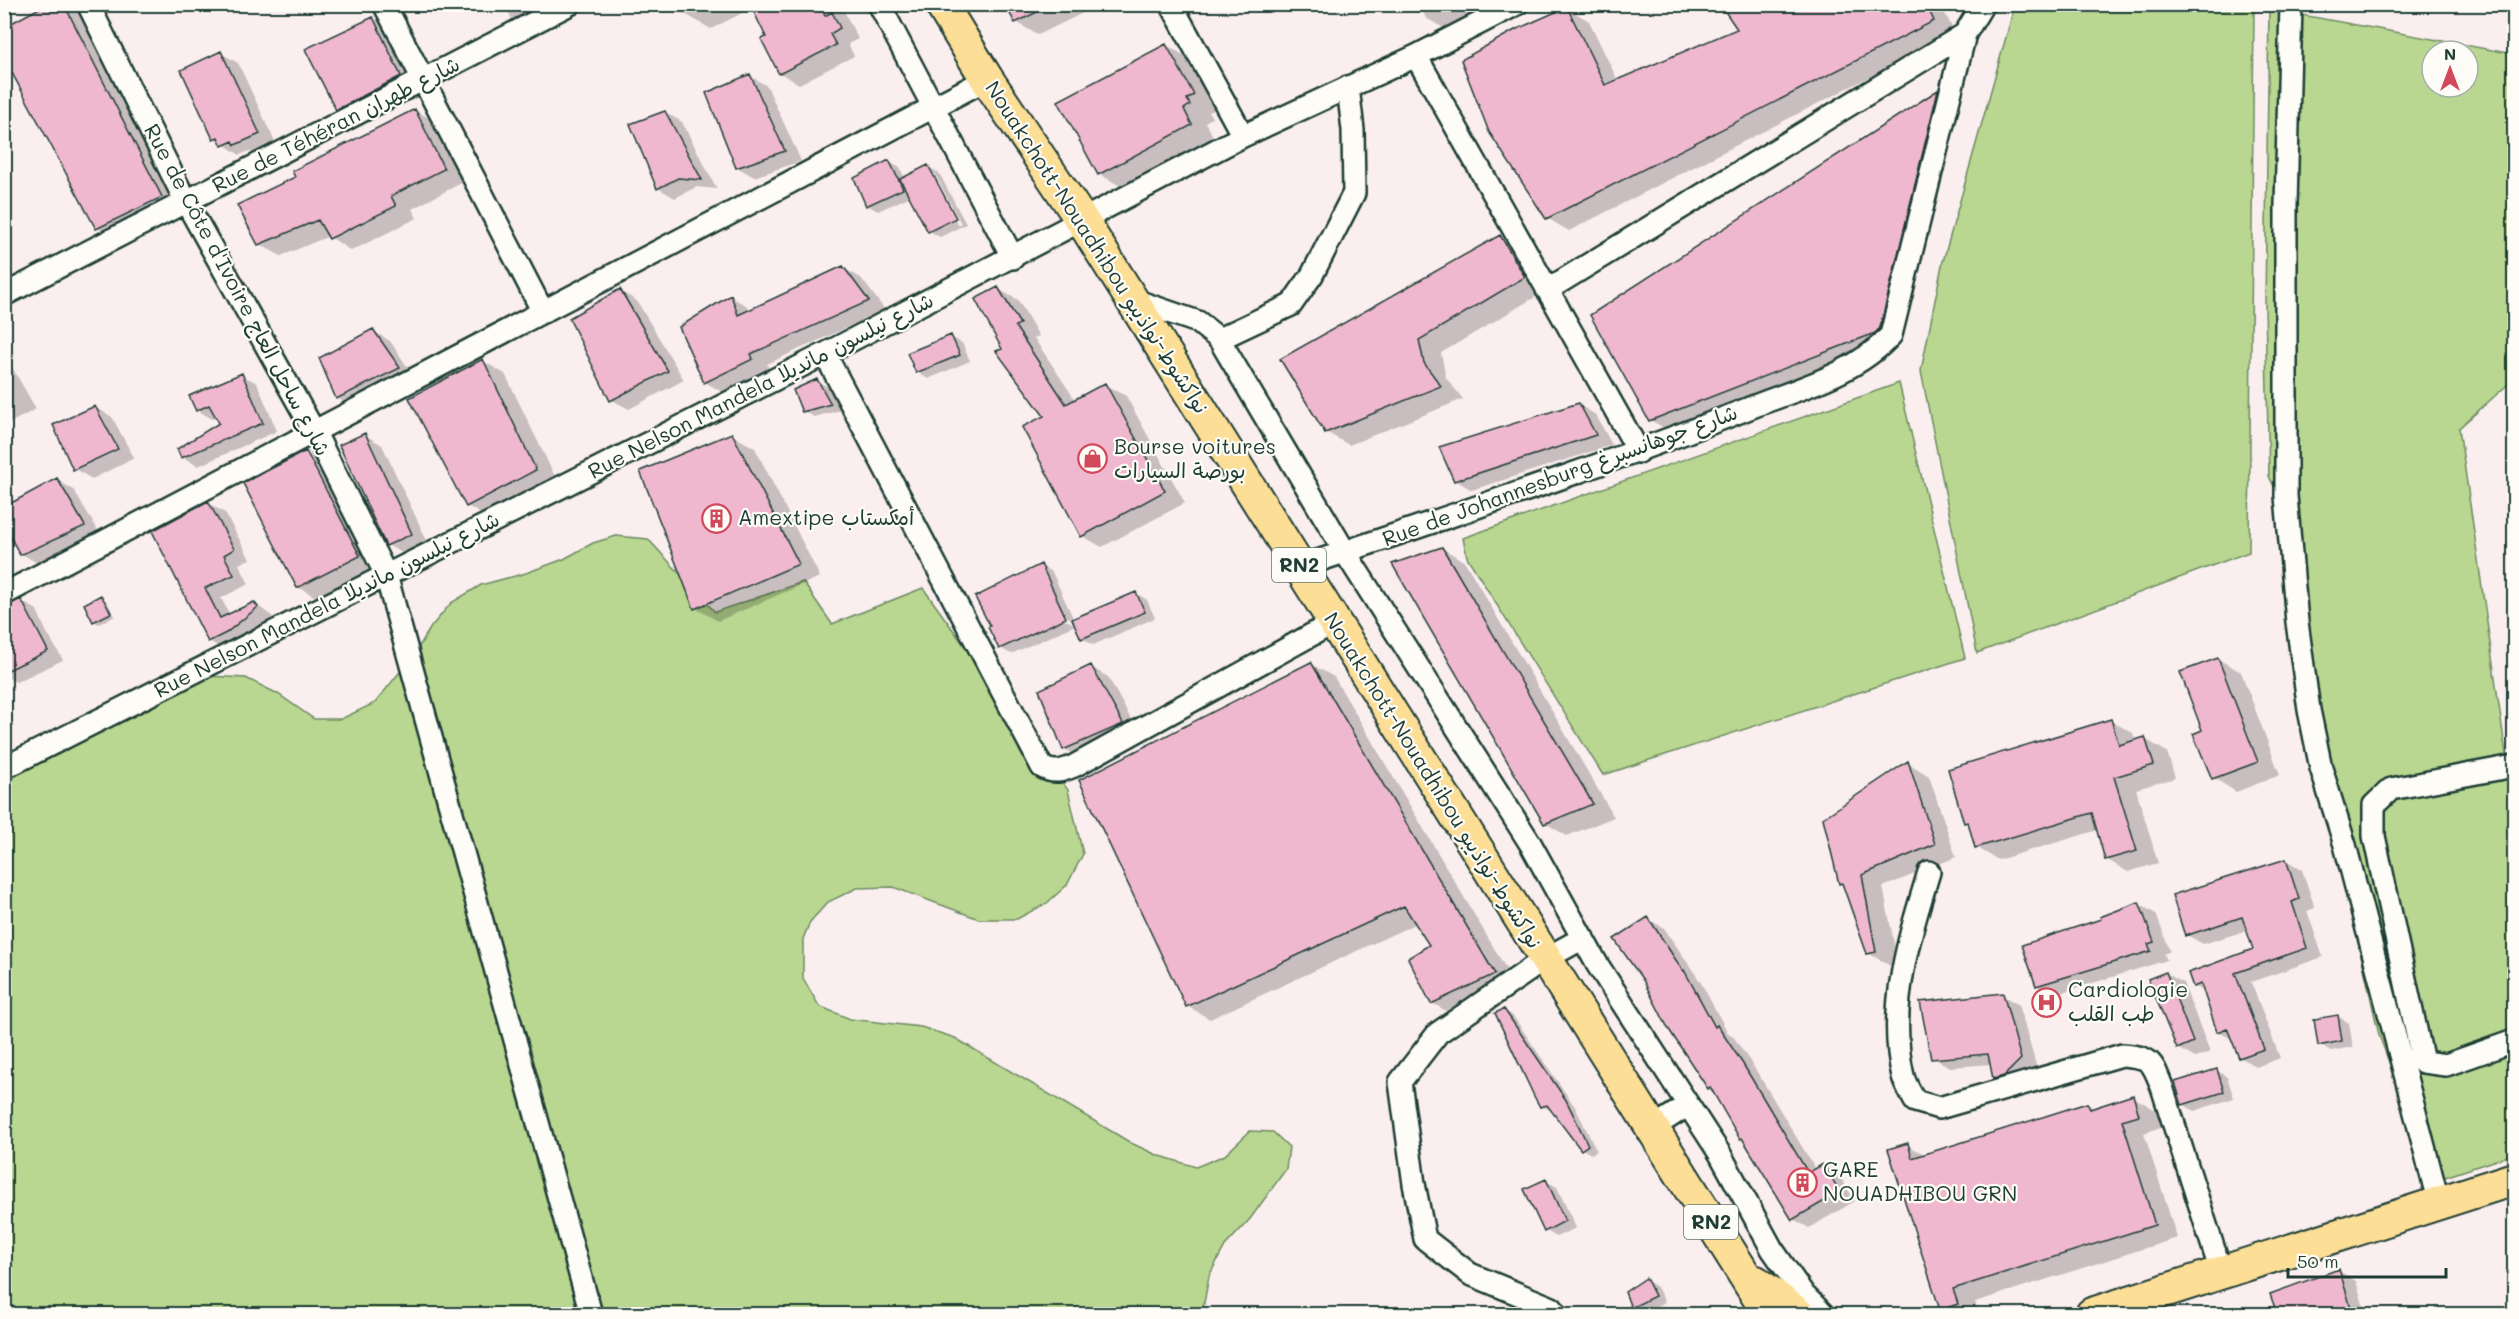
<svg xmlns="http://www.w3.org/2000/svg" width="2519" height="1319" font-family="Mali,'Playpen Sans Arabic',sans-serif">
  <rect width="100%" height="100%" fill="#faeeef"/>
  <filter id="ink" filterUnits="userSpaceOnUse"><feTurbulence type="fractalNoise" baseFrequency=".0167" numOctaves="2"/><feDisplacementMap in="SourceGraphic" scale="12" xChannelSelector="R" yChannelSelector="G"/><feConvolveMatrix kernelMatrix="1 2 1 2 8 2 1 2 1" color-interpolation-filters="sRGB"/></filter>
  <g filter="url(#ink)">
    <path fill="#b9d790" stroke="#6c8a62" stroke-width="1.5" fill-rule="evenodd" d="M2015 5H2254L2249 552 1977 653 1921 371 1942 265Z
      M2269 9 2514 54V379L2459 428 2514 810V1154L2433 1181 2379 1035 2313 743 2294 528 2269 476 2265 306ZM2432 51H2468V87H2432Z
      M1899 383 1965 658 1603 775 1467 557 1463 538Z
      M616 536 648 539 715 612 803 582 832 624 923 588 1068 790 1083 854 1067 885 1047 903 1017 919H979L893 887 857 888 828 902 810 922 803 939V978L819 1006 850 1019 921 1027 955 1038 1131 1143 1157 1155 1196 1167 1225 1155 1250 1131 1273 1132 1289 1147 1286 1169 1250 1219 1225 1246 1209 1276 1202 1314H5V760L18 762 57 755 208 676 246 678 278 694 314 719H341L375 703 415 653 431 627 451 603 481 585 526 573 564 559 593 543Z"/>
    <path fill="#0003" fill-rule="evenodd" d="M50 4H70L83 12 184 210 120 241 98 228Z
      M505 4H572L528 28 511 18Z
      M675 4H745L748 10 711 29 678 10Z
      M792 4H848L842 7 858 39 848 44 854 56 799 84 780 73 768 38Z
      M1007 4H1101L1038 35 1016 22Z
      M1419 4H1500L1449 31 1426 18Z
      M1722 4H1940L1955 33 1569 231 1547 218 1567 8 1589 21 1618 81 1739 30Z
      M373 18 390 28 417 86 354 119 338 109Z
      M1166 45 1189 58 1216 109 1209 112 1212 118 1205 122 1214 138 1122 187 1099 174Z
      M221 53 238 63 276 144 254 154 249 151 240 155 214 138Z
      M750 76 767 86 801 161 754 177 737 167Z
      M1938 91 1960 104 1902 341 1898 345 1673 433 1650 420 1592 316Z
      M415 110 437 123 465 181 412 209 417 218 351 251 329 236 281 256 259 244 297 178Z
      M665 112 682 122 717 189 696 187 675 198 658 188Z
      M889 162 900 168 905 179 928 167 939 173 966 224 940 237 929 231 911 196 878 211 867 205ZM931 174H935L961 224 958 225Z
      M1500 237 1523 250 1547 290 1441 353 1446 378 1463 399 1349 445 1326 432Z
      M843 268 861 278 885 310 767 364 769 369 722 392 705 382 731 297 747 306 749 311Z
      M998 289 1018 300 1039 336 1034 338 1076 401 1105 385 1126 396 1185 503 1102 547 1082 536 1046 417 1004 350Z
      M620 291 637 301 684 380 629 409 612 400Z
      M373 331 390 341 415 378 354 408 337 398Z
      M951 337 962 343 970 361 928 379 917 372Z
      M4 353 36 409 4 426Z
      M483 361 505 374 558 483 490 519 467 506Z
      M242 375 257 383 277 431 198 466 182 457 221 424 217 417 212 419 197 410Z
      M817 381 828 387 841 410 814 417 803 411Z
      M1579 405 1596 415 1612 445 1472 490 1455 480Z
      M95 407 112 417 134 458 92 479 75 469 55 425Z
      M365 435 382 445 428 543 404 554 387 545Z
      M732 435 755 448 820 577 718 621 695 608Z
      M306 453 328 466 382 569 321 600 298 587Z
      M57 480 74 490 101 536 39 564 22 554 4 522Z
      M208 503 225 513 250 559 239 564 249 584 221 598 230 615 254 603 273 617 243 642 225 651 209 641 154 531Z
      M1442 548 1465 562 1614 817 1567 836 1545 823Z
      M1041 566 1052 572 1074 620 1136 593 1147 600 1155 618 1093 645 1082 638 1076 622 1061 613 1059 616 1075 625 1011 654 1000 648Z
      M101 597 106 600 115 616 99 624 94 621Z
      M21 601 37 610 46 631 63 660 16 682 4 676V609Z
      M2218 659 2241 672 2280 775 2236 792 2214 778 2204 731Z
      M1311 664 1334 677 1517 987 1455 1016 1432 1003 1431 945 1417 923 1210 1019 1187 1006Z
      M1091 667 1108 677 1139 734 1081 759 1064 749Z
      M2111 721 2133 733 2136 742 2145 739 2167 752 2175 778 2136 789 2158 863 2128 872 2106 859 2098 830 1998 860 1976 847 1970 825 1966 822Z
      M1908 763 1929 776 1956 857 1883 887 1898 964 1890 966 1868 953 1845 886 1840 883Z
      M2286 860 2302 870 2315 908 2307 911 2323 957 2251 982 2280 1058 2256 1067 2240 1057 2233 1040 2218 1031 2205 992 2194 986 2255 950 2248 930 2203 944 2187 935Z
      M2139 904 2156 914 2170 951 2164 954 2167 960 2054 995 2037 985 2103 920Z
      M1648 919 1664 928 1700 981 1728 1033 1733 1036 1759 1075 1816 1170 1823 1165 1839 1175 1855 1201 1809 1228 1793 1219 1746 1140 1713 1090 1709 1088Z
      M2166 973 2183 983 2210 1052 2195 1058 2178 1048Z
      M2002 995 2019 1005 2037 1069 2011 1088 1994 1078 1992 1064 1950 1067 1933 1058Z
      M1504 1010 1513 1016 1575 1107 1597 1151 1591 1154 1582 1149 1553 1111 1541 1106Z
      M2337 1016 2349 1023 2353 1047 2331 1051 2320 1045Z
      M2216 1070 2227 1077 2234 1098 2194 1111 2183 1104Z
      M2133 1097 2156 1110 2161 1127 2144 1133 2177 1238 1975 1302 1979 1314H1951L1941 1309 1907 1145 1926 1155 2087 1104 2095 1109Z
      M1546 1181 1557 1187 1576 1228 1556 1237 1545 1230Z
      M2339 1271 2356 1281 2366 1314H2278L2272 1295Z
      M1646 1280 1657 1287 1665 1302 1643 1313 1632 1307Z
      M1453 1306 1465 1314H1427Z"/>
    <path fill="#f0b8cf" stroke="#1f3d34" stroke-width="1.5" d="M47 4H64L162 197 96 229 4 58V27Z
      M750 4H819L825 16 832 12 840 28 830 34 836 45 779 74 761 39 766 37Z
      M1005 4H1053L1015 23Z
      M1720 4H1926L1934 21 1546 219 1489 132 1461 60 1515 30 1567 7 1605 85 1737 29Z
      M373 17 401 76 336 110 305 49Z
      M1166 44 1194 95 1187 99 1190 105 1184 109 1192 125 1098 175 1058 101Z
      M221 51 260 134 235 145 233 141 222 146 218 137 213 139 181 70Z
      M750 74 785 151 736 168 706 93Z
      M1938 90 1880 328 1875 333 1649 421 1590 315Z
      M415 109 444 169 391 196 396 206 329 239 318 220 258 245 237 205 295 177 292 171Z
      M665 111 702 180 678 178 657 189 630 124Z
      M889 160 903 189 866 206 854 178Z
      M928 165 956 218 928 232 900 179Z
      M1500 235 1525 277 1419 340 1424 363 1441 386 1325 433 1280 359Z
      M843 266 869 301 751 354 753 359 704 383 679 327 731 295 738 315Z
      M998 287 1020 324 1015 326 1066 404 1105 383 1165 491 1081 537 1022 427 1044 416 996 351 1002 349 975 299Z
      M620 289 668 371 610 401 569 318Z
      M373 329 400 368 336 399 319 358Z
      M951 335 960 355 916 373 907 353Z
      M483 359 536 470 466 507 409 398Z
      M242 373 263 423 181 458 177 449 219 423 209 405 196 411 189 396Z
      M817 379 831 404 802 412 793 390Z
      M1579 403 1596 435 1454 481 1439 447Z
      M95 406 118 449 73 470 53 425Z
      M365 433 412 534 386 546 339 445Z
      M732 433 799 564 694 609 640 471Z
      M306 451 360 556 297 588 243 483Z
      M57 478 85 526 20 555 4 525V507Z
      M208 501 234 549 224 555 234 575 205 588 220 618 254 602 258 607 226 633 208 642 152 531Z
      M1442 547 1593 804 1544 824 1392 564Z
      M1041 564 1066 618 999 649 988 627 990 626 975 597Z
      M1136 592 1145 612 1081 639 1072 619Z
      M101 595 111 613 93 622 84 604Z
      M21 599 48 651 4 672V607Z
      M2218 658 2258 762 2212 779 2193 734 2202 730 2180 672Z
      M1311 662 1495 974 1431 1004 1408 958 1429 945 1404 906 1186 1007 1079 780Z
      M1091 665 1123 724 1063 750 1039 690Z
      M2111 719 2119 745 2145 737 2154 765 2114 777 2137 851 2105 860 2092 813 1975 848 1968 822 1964 823 1948 769Z
      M1908 761 1935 844 1862 875 1876 952 1867 954 1842 883 1839 884 1823 818Z
      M2286 859 2299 899 2292 902 2307 948 2235 973 2264 1049 2239 1058 2227 1028 2217 1032 2201 984 2193 987 2188 973 2253 949 2242 917 2185 936 2172 895Z
      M2139 902 2154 942 2148 944 2151 951 2036 986 2022 945 2101 919 2100 917Z
      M1648 917 1683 971 1684 970 1715 1027 1717 1025 1743 1064 1808 1173 1823 1164 1840 1192 1792 1220 1742 1138 1740 1139 1710 1087 1708 1089 1668 1028 1643 980 1614 939Z
      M2166 972 2193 1042 2177 1049 2148 979Z
      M2003 993 2021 1059 2004 1076 1993 1079 1988 1054 1931 1059 1920 1002Z
      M1504 1009 1566 1100 1588 1145 1581 1150 1547 1105 1540 1107 1534 1096 1495 1013Z
      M2338 1015 2342 1041 2318 1046 2314 1019Z
      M2217 1069 2224 1092 2182 1105 2175 1082Z
      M2133 1095 2139 1115 2122 1120 2155 1225 1953 1289 1958 1304 1940 1310 1888 1149 1908 1143 1912 1158 2087 1103 2090 1109Z
      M1546 1179 1565 1221 1544 1232 1524 1189Z
      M2339 1269 2353 1314H2277L2270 1294Z
      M1646 1278 1655 1296 1631 1308 1625 1292Z"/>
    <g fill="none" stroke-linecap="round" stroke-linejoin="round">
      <defs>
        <path id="minor" d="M88 4 186 202 315 433 386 575 591 1314
          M384 4 543 312
          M879 4 1013 258
          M1171 4 1243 136
          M2291 4 2286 205V496L2297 622 2309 710 2321 768 2345 845 2439 1204
          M1416 56 1639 452
          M1547 290 1965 34
          M4 295 570 4
          M1131 299 1198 322 1219 339 1345 552 1530 843 1597 964 1720 1154 1772 1249 1804 1295 1823 1314
          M1219 339 1291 305 1312 275 1354 193 1353 130 1348 87
          M825 354 1042 767C1054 774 1062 771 1074 766L1333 623
          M1300 567C1450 516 1600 467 1747 409 1796 389 1855 375 1891 335L1965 34 1983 4
          M4 594 987 79
          M2514 766 2391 789 2374 805V836L2423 1062 2446 1065 2514 1041
          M4 768 825 354 1243 136 1416 56 1517 4
          M1929 872C1909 937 1887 1008 1903 1076 1905 1085 1911 1093 1915 1101L1939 1108 2122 1055C2151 1057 2152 1061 2162 1087L2221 1272
          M1651 1129 1688 1105
          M1556 1314 1552 1308 1470 1274 1425 1239 1414 1184 1400 1082 1438 1033 1545 959 1583 938"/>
        <path id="highway" d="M941 4 987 79 1083 222 1769 1314
          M1756 1282 1798 1314
          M2092 1314 2514 1179"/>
      </defs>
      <use href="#minor" stroke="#1f3d34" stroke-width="26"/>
      <use href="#highway" stroke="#1f3d34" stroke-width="36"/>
      <use href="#minor" stroke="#fdfcf7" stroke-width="21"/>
      <use href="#highway" stroke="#fcde96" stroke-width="32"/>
    </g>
  </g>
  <defs>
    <symbol id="shop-ring" viewBox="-11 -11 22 22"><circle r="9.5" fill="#fdfcf7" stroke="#d1495b" stroke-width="1.5"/><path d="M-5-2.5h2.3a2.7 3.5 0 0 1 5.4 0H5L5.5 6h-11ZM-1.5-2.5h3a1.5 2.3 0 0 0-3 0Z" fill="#d1495b"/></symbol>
    <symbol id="building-ring" viewBox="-11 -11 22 22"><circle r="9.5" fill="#fdfcf7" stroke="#d1495b" stroke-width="1.5"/><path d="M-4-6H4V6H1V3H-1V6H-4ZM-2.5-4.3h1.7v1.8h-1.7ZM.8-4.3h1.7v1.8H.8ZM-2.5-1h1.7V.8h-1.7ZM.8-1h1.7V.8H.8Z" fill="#d1495b"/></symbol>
    <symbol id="hospital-ring" viewBox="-11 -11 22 22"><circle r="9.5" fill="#fdfcf7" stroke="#d1495b" stroke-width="1.5"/><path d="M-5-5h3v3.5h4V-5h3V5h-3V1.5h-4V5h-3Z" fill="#d1495b"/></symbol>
  </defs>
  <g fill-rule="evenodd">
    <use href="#shop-ring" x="1076" y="442" width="33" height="33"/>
    <use href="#building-ring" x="700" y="502" width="33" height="33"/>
    <use href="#hospital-ring" x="2030" y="986" width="33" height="33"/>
    <use href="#building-ring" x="1786" y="1166" width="33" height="33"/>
  </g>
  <g text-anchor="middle" stroke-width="4.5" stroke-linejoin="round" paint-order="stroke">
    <g fill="#fdfcf7" stroke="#62766e" stroke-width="1.5">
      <rect x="1272" y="548" width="54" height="34" rx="4.5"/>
      <rect x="1684" y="1205" width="54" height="34" rx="4.5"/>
    </g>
    <g font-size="20" font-weight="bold" fill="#1f3d34">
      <text x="1299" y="572">RN2</text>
      <text x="1711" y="1229">RN2</text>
    </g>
    <g font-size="21" fill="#1f3d34" stroke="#fdfcf7">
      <text transform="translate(336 125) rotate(-27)" y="7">Rue de Téhéran شارع طهران</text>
      <text transform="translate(1097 248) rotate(57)" y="7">Nouakchott-Nouadhibou نواكشوط-نواذيبو</text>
      <text transform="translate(237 290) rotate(62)" y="7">Rue de Côte d'Ivoire شارع ساحل العاج</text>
      <text transform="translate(761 386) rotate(-27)" y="7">Rue Nelson Mandela شارع نيلسون مانديلا</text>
      <text transform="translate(1560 476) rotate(-20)" y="7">Rue de Johannesburg شارع جوهانسبرغ</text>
      <text transform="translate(327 605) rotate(-27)" y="7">Rue Nelson Mandela شارع نيلسون مانديلا</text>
      <text transform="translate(1433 781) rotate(58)" y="7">Nouakchott-Nouadhibou نواكشوط-نواذيبو</text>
    </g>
    <g font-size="21" fill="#1f3d34" stroke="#fdfcf7" text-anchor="start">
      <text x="1114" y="454">Bourse voitures<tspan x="1114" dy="24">بورصة السيارات</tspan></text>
      <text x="738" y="525">Amextipe أمكستاب</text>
      <text x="2068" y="997">Cardiologie<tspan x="2068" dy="24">طب القلب</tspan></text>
      <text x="1823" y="1177">GARE<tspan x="1823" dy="24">NOUADHIBOU GRN</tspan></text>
    </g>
  </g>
  <rect width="2519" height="1319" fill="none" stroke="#fdfcf7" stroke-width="24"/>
  <rect x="12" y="12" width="2495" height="1295" fill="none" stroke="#1f3d34" stroke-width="2" filter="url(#ink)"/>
  <g transform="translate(2450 69)"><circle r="28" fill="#fdfcf7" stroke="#a4b0a9" stroke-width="1.5"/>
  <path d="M0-4.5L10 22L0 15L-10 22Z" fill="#d1495b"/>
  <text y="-9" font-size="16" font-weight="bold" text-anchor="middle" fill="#1f3d34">N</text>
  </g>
  <path d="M2288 1268v9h158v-9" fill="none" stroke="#1f3d34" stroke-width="3"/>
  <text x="2297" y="1268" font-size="18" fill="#1f3d34" stroke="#fdfcf7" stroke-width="4.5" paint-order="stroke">50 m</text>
</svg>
